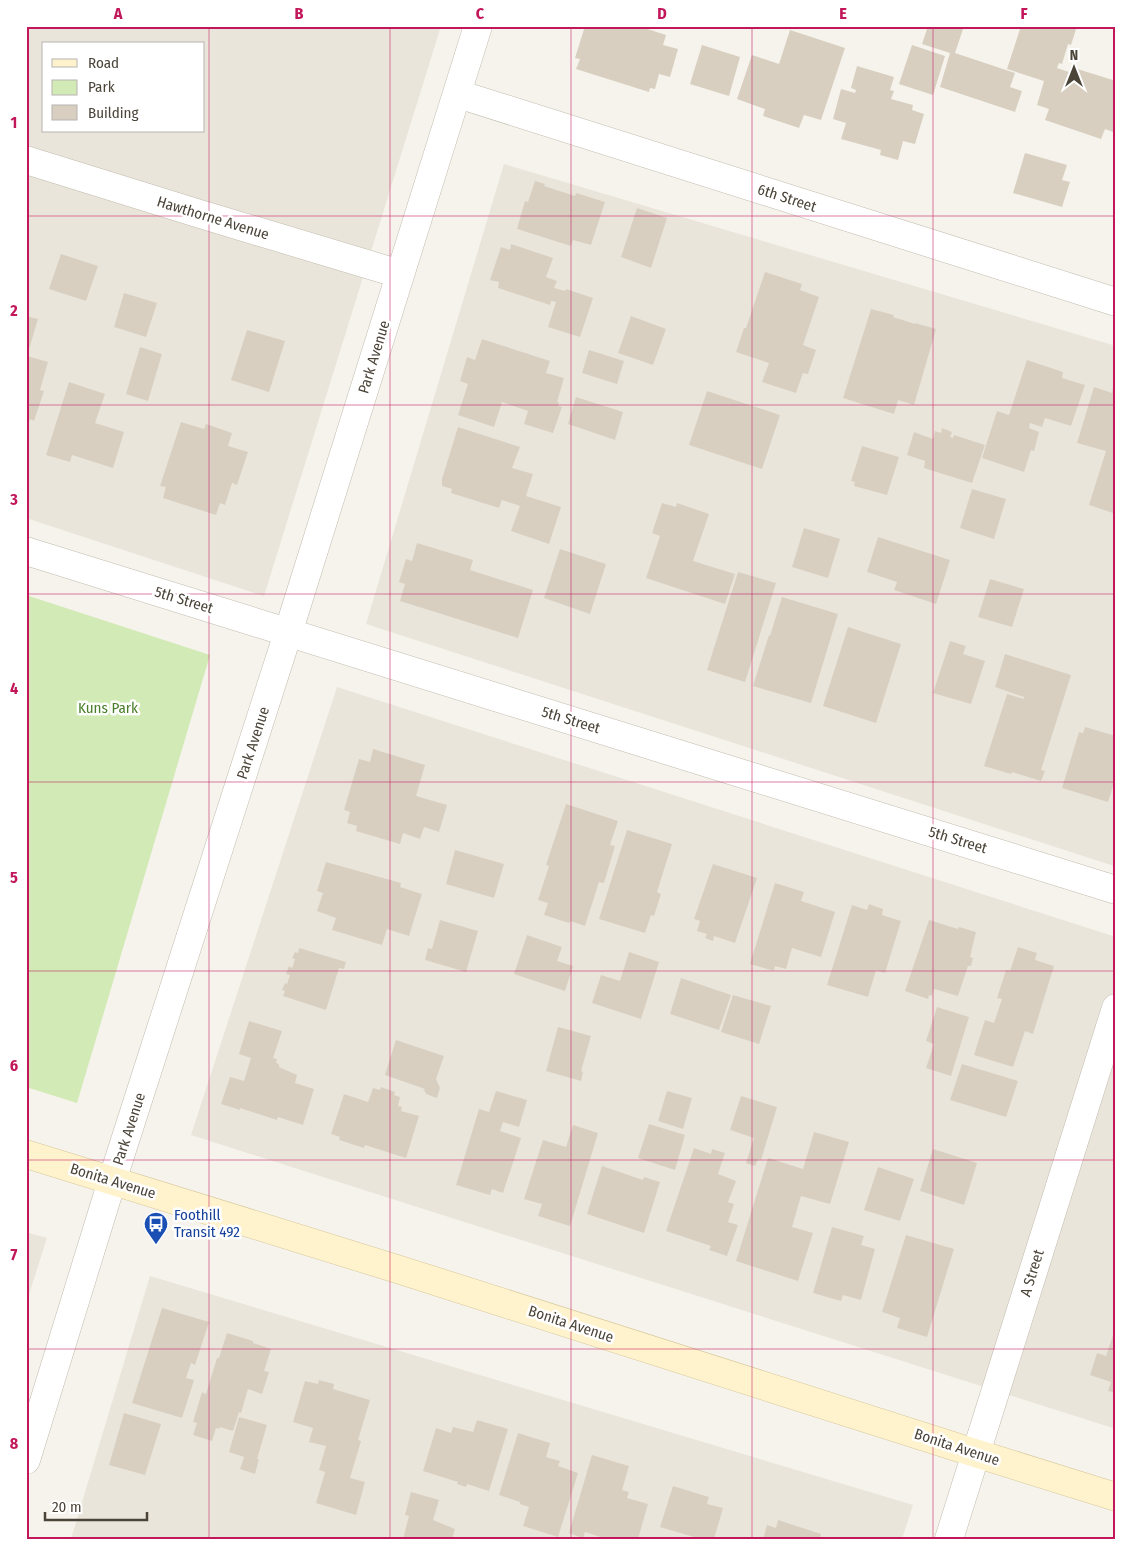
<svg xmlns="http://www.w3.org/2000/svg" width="1142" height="1565" font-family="'Fira Sans Condensed',sans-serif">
  <rect width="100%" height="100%" fill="#f6f3ec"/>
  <path fill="#eae5da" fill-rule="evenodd" d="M26 26H441L264 596 26 518ZM44 44H204V131H44Z
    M504 164 1116 346V862L1114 866 366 624Z
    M337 687 1116 937V1429L191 1135Z
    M26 1232 47 1238 26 1304Z
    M150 1276 913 1505 902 1539H71Z"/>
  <path fill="#d2eab5" d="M26 595 210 655 77 1103 26 1087Z"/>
  <path fill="#d8cfc1" d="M585 26H638L666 35 663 45 678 49 670 77 659 74 655 89 650 88 649 92 576 69 580 59 575 58Z
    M928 26H964L955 53 1015 73 1010 87 1022 91 1015 112 940 87 950 53 922 44Z
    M1021 26H1077L1071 45 1068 44 1062 64 1059 63 1057 68 1069 72 1071 67 1116 81V133L1105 129 1101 139 1045 120 1049 109 1037 105 1044 81 1007 69Z
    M790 30 845 48 821 120 804 115 799 128 763 116 765 109 737 99 752 55 779 64Z
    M702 45 740 57 729 96 690 84Z
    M912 45 945 56 933 95 899 84Z
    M857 66 894 77 890 90 894 91 891 99 913 105 912 110 924 114 915 144 903 141 898 160 880 155 881 150 841 139 846 123 833 119 841 89 855 93 856 90 851 88Z
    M1025 153 1067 165 1062 180 1070 182 1062 207 1013 193Z
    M535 181 545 184 544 186 575 196 576 193 605 202 591 245 573 240 571 246 517 229 525 201 528 202Z
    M637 208 667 218 651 268 621 257Z
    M511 244 553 258 546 277 557 281 554 288 565 291 566 289 593 298 580 337 548 327 556 302 551 301 550 305 498 288 499 282 490 280 501 247 510 250Z
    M61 254 98 266 86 301 49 289Z
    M765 272 802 284 800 290 819 297 803 345 816 350 808 374 803 373 796 393 762 382 769 363 736 352 744 328H746Z
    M124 293 157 303 146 337 114 327Z
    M871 309 894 315 893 317 915 324V323L936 329 914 405 898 400 894 414 843 398Z
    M26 316 38 319 27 356 48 362 40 390 44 391 34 421 30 419 27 431Z
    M631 316 666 329 653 365 618 353Z
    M247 330 285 341 269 392 231 380Z
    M482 339 550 361 546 373 564 378 557 402H559L558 406 562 407 553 433 524 424 528 411 502 402 494 427 458 415 468 384 460 381 467 357 475 360Z
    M140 347 162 354 148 401 126 394Z
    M589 350 624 361 617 384 582 373Z
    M1027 360 1063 372 1062 378 1085 385 1071 426 1045 418 1042 427 1030 423 1029 428 1039 432 1034 451 1031 450 1024 472 982 458 997 411 1009 415Z
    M69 382 105 394 95 423 124 432 113 468 72 455 70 462 46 455Z
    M1094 387 1112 393 1113 387 1116 388V514L1089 505 1106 451 1077 443Z
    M707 391 780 415 762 469 689 445Z
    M576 397 623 412 615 440 568 424Z
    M181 422 204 429 206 424 232 433 228 446 248 452 237 485 232 483 225 505 220 503 216 515 163 498 166 487 160 486Z
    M458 427 520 447 512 468 533 474 526 496 561 507 549 544 511 531 520 506 502 500 499 508 451 493 452 489 442 486V479Z
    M942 428 952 432 950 437 953 438 954 435 985 445 972 483 924 468 925 461 907 455 914 432 933 439 935 431 941 433Z
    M862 446 899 457 887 495 854 486 855 482 851 481Z
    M972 489 1006 499 994 539 960 528Z
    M662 503 676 507 677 503 709 514 693 561 735 574 725 604 646 578 660 536 652 533Z
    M804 528 840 539 828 578 792 567Z
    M878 537 950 560 936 604 894 590 897 582 867 572Z
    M417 543 473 560 470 570 533 590 518 638 400 601 405 584 399 582 406 559 412 561Z
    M560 549 606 564 590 614 544 598Z
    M738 572 776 583 745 682 707 670Z
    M990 579 1024 589 1012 627 978 617Z
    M782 597 838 614 811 703 753 686 769 635 770 636Z
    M848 627 901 644 876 723 823 706Z
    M950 641 966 646 963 654 985 661 971 704 933 693Z
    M1005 654 1071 675 1041 770 1045 771 1041 781 1012 772 1011 774 984 766 1007 694 1024 699V697L995 687Z
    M1085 727 1116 736V777L1108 802 1062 788 1079 732 1083 733Z
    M373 749 425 765 416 796 447 805 439 832 424 827 420 839 403 833 400 844 356 831 357 826 347 823 350 812 344 810 359 759 370 762Z
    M566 804 618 821 610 845 615 846 604 883 599 882 585 926 570 921 569 923 544 915 548 903 538 900 549 866 546 865Z
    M627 830 672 844 657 892 661 894 654 916 651 915 645 933 599 919Z
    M455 850 504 864 494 898 446 884Z
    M326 862 401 883 400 887 422 894 409 936 387 929 382 945 332 930 336 918 317 911 323 893 317 891Z
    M713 864 757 878 735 943 714 936 713 941 705 938 707 934 697 931 700 921 694 919Z
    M775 883 804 892 801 901 835 912 821 957 792 948 786 969 775 966 774 971 750 964Z
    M869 904 883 909 882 915 901 921 885 973 876 970 868 997 827 985 852 905 867 910Z
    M440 920 478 931 466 972 425 960 428 948 432 949Z
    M929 920 958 929 959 927 976 932 970 957 973 958 971 966H968L958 996 934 989 932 996 929 995 928 999 905 991Z
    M527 935 562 947 557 961 573 966 565 991 514 974Z
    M1018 947 1037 953 1035 960 1054 966 1033 1034 1025 1031 1013 1067 974 1055 985 1020 994 1023 1002 999 997 998 1006 970 1010 971Z
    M299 948 346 962 344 969 339 968 326 1010 283 996 285 991 282 990 285 983 287 984 290 975 286 974 289 966 292 968 295 959 292 958 295 952 298 953Z
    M629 952 659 962 641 1019 592 1003 601 975 620 981Z
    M681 978 731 995 719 1030 670 1014Z
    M733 995 771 1006 759 1044 721 1032Z
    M937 1007 969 1017 951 1076 926 1068 934 1044 926 1041Z
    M249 1021 282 1031 273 1058 277 1059 276 1063 279 1064V1067L297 1075 295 1083 314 1089 303 1125 278 1117 277 1120 240 1108V1110L221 1104 230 1077 244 1081 251 1058 239 1054Z
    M558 1027 591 1036 581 1071 583 1072 581 1081 546 1071Z
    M396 1040 444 1056 436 1079 440 1088 437 1098 426 1094 424 1090 425 1089 385 1075Z
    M962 1064 1018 1081 1006 1117 950 1100Z
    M381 1087 395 1092 394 1095 400 1097 398 1106 402 1107 401 1111 419 1116 406 1158 365 1145 364 1148 339 1140 340 1137 331 1134 344 1094 368 1102 373 1088 380 1090Z
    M496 1091 527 1100 519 1127 503 1122 500 1131 521 1138 503 1193 492 1189 490 1195 456 1185 479 1109 489 1112Z
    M667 1091 692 1098 683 1129 658 1121Z
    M741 1096 777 1107 761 1160 758 1159 755 1166 746 1163 754 1138 730 1130Z
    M649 1124 685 1135 675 1170 638 1158Z
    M573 1125 598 1133 570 1226 538 1216 542 1204 524 1199 543 1140 566 1147Z
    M814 1132 849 1142 830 1204 801 1196 792 1227 813 1233 798 1281 736 1261 768 1158 803 1169Z
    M694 1148 711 1154 712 1149 725 1153 718 1174 736 1181 728 1202 734 1204 728 1222 738 1225 727 1256 709 1250 711 1246 666 1231Z
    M933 1149 977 1163 964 1205 920 1191Z
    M602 1166 643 1180 644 1177 660 1182 644 1233 587 1214Z
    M878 1167 914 1179 900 1221 864 1210Z
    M832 1227 864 1236 861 1245 875 1249 861 1300 843 1295 841 1301 813 1293Z
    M906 1235 954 1249 927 1337 897 1328 900 1318 882 1312Z
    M162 1308 209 1322 195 1365 191 1363 186 1378 194 1380 182 1418 132 1403Z
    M1116 1326V1393L1108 1391 1111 1382 1090 1375 1097 1353 1106 1356Z
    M227 1333 253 1341V1343L271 1349 264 1371 269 1372 262 1394 248 1389 241 1413 239 1412 233 1431 220 1427 219 1429 216 1428 212 1441 193 1435 197 1423 193 1422 202 1392 206 1394 217 1358H219Z
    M319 1380 334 1384 333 1389 370 1400 358 1440 361 1441 350 1478 365 1482 356 1515 316 1503 325 1472 319 1470 326 1446 309 1442 313 1428 293 1422 305 1381 318 1384Z
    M124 1413 161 1424 145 1475 109 1465Z
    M239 1417 267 1425 257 1459H259L255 1474 240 1469 244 1457 229 1452Z
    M477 1420 508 1429 489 1491 467 1484 466 1487 457 1484 458 1482 423 1471 436 1428 451 1433 453 1427 473 1432Z
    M518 1433 550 1443 546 1457 560 1461 558 1466 578 1473 558 1537 523 1526 529 1507 520 1504V1502L499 1495Z
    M592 1455 629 1466 622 1490 629 1492 627 1498 648 1504 638 1539H607L585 1532 583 1538 569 1533Z
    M673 1486 709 1497 707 1504 723 1508 714 1539H694V1537L660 1527Z
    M411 1492 439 1500 433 1520 455 1529 452 1539H403L409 1516 405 1515Z
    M778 1520 821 1534 820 1539H763L767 1525 776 1528Z"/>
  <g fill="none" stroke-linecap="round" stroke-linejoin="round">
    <defs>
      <path id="minor" d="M458 94 1116 302
        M26 160 200 214 400 274
        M26 551 1116 890
        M26 1460 112 1181 288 633 478 26
        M949 1539 1116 1008"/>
      <path id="secondary" d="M26 1154 397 1269 975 1453 1116 1497"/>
    </defs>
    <use href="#minor" stroke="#c2bbae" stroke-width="29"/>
    <use href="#secondary" stroke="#d6c79b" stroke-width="29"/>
    <use href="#minor" stroke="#fff" stroke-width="28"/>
    <use href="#secondary" stroke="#fff3cd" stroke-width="28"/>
  </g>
  <path fill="none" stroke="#c2185b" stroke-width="1" stroke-opacity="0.55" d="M209 26V1539M390 26V1539M571 26V1539M752 26V1539M933 26V1539M26 216H1116M26 405H1116M26 594H1116M26 782H1116M26 971H1116M26 1160H1116M26 1349H1116"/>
  <defs>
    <symbol id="bus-pin" viewBox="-11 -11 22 30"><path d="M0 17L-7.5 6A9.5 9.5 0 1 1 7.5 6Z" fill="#1a4fb4" stroke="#fff"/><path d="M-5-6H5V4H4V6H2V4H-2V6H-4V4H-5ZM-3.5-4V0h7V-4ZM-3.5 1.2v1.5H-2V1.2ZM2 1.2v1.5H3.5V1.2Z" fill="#fff"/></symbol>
  </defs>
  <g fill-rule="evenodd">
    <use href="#bus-pin" x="142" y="1210" width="28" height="38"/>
  </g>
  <g text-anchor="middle" stroke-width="5" stroke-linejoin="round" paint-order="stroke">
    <g font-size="15" fill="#4b4439" stroke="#fff">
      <text transform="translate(787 198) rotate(18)" y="5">6th Street</text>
      <text transform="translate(213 218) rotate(17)" y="5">Hawthorne Avenue</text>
      <text transform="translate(374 357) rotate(-73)" y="5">Park Avenue</text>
      <text transform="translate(184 600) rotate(17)" y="5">5th Street</text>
      <text transform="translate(571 720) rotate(17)" y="5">5th Street</text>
      <text transform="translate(253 743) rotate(-72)" y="5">Park Avenue</text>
      <text transform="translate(958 840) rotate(17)" y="5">5th Street</text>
      <text transform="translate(129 1129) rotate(-72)" y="5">Park Avenue</text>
      <text transform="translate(113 1181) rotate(17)" y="5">Bonita Avenue</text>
      <text transform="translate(1032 1273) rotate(-73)" y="5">A Street</text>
      <text transform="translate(571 1324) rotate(18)" y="5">Bonita Avenue</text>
      <text transform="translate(957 1447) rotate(18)" y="5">Bonita Avenue</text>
    </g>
    <g font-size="15" fill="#4a7f2a" stroke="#fff">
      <text x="108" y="713">Kuns Park</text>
    </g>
    <g font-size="15" fill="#164399" stroke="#fff" text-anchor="start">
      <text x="174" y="1220">Foothill<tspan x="174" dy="17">Transit 492</tspan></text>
    </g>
  </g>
  <rect width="1142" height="1565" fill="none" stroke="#ffffff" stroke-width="55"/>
  <rect x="42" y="42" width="162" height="90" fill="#ffffff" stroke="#b7b4b0"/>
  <rect x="52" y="59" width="25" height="8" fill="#fff3cd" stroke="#b7b4b0"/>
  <text x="88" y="68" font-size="15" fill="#4b4439">Road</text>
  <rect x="52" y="80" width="25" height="15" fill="#d2eab5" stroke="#b7b4b0"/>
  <text x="88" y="92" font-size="15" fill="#4b4439">Park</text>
  <rect x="52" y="105" width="25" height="15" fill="#d8cfc1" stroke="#b7b4b0"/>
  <text x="88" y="118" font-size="15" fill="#4b4439">Building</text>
  <g transform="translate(1074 68)" stroke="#ffffff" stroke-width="4" paint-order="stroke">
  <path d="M0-4L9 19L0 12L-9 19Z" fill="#4b4439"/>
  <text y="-8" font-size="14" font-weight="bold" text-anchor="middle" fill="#4b4439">N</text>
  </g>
  <path d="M45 1512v8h102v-8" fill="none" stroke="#4b4439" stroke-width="2.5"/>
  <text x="52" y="1512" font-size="15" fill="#4b4439" stroke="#ffffff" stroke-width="4" paint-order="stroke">20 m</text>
  <rect x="28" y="28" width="1086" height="1510" fill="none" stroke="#c2185b" stroke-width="2"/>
  <g font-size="16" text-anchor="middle" font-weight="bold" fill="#c2185b">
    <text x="118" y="19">A</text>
    <text x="299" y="19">B</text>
    <text x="480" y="19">C</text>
    <text x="662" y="19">D</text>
    <text x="843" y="19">E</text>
    <text x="1024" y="19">F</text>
    <text x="14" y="128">1</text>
    <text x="14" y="316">2</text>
    <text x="14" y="505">3</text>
    <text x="14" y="694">4</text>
    <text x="14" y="883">5</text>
    <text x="14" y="1071">6</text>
    <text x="14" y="1260">7</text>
    <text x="14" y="1449">8</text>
  </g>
</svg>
